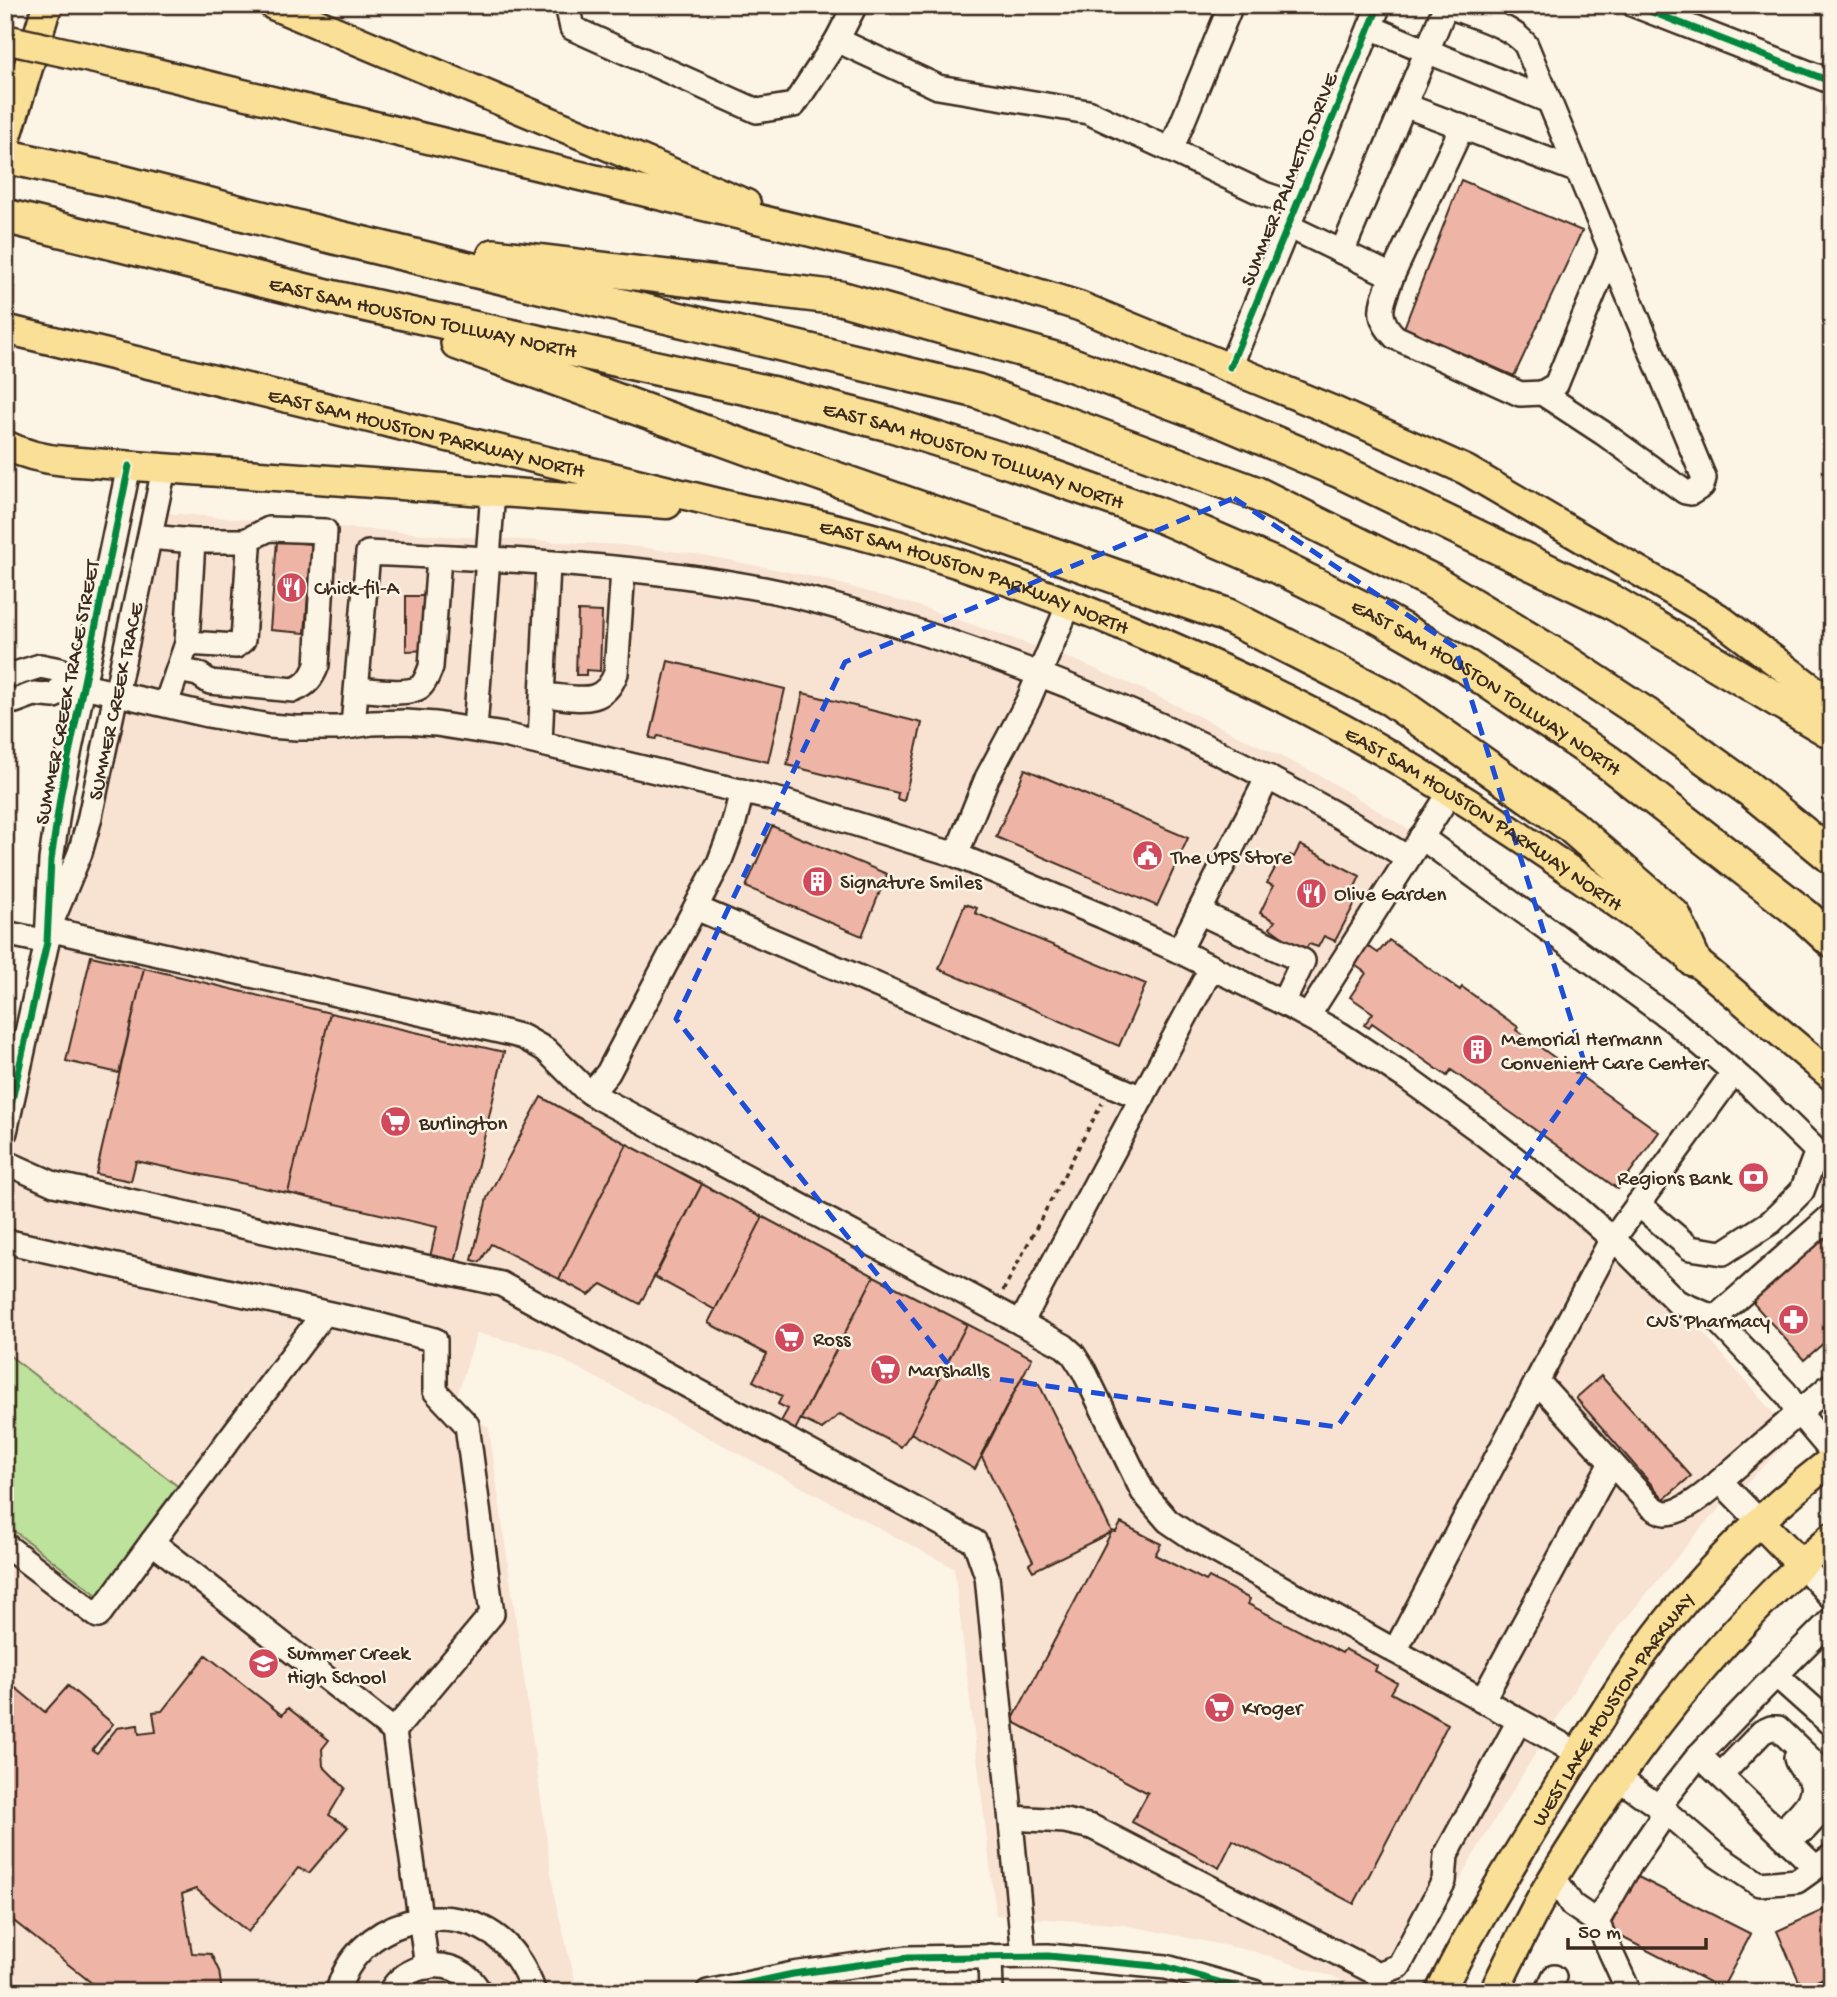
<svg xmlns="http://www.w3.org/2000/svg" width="1837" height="1997" font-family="'Gochi Hand',sans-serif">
  <rect width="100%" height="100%" fill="#fcf5e5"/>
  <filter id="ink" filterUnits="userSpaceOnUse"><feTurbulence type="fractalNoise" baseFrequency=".0143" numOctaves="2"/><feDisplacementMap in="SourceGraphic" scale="14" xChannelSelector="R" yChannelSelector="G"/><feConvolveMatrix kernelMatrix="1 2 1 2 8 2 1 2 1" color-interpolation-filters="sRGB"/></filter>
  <g filter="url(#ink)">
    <path fill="#f8e2d2" d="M155 512 449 536 622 545 703 555 819 578 915 605 1017 640 1077 661 1153 694 1323 777 1421 837 1308 1016 1405 1077 1677 1302 1794 1437 1706 1522 1595 1656 1471 1859 1410 1975 1395 1989 1384 1992H1368L1339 1979 1252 1951 1125 1925 996 1915 954 1568 544 1350 477 1333 455 1403 489 1428 555 1900 578 1992H5V1132L69 881Z"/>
    <path fill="#bde29c" stroke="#7c865d" stroke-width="2" d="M5 1352 185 1492 101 1598 5 1524Z"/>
    <path fill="#eeb5a6" stroke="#3b2a1e" stroke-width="2" d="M1461 180 1582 231 1514 376 1404 328Z
      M277 541 312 544 305 633 270 630Z
      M406 596H432L431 650 406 651Z
      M578 611 602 612 600 671 586 670V675H576Z
      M668 661 785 689 768 762 658 736 656 739 650 738Z
      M803 693 922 723 904 801 897 799 898 793 787 765Z
      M1025 769 1188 838 1157 906 996 837Z
      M772 826 887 874 862 936 746 887Z
      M1300 845 1360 876 1349 900 1355 903 1335 941 1324 936 1318 947 1309 944 1306 948 1288 941 1270 928 1275 921 1260 913 1273 886 1267 883 1279 861 1285 864 1290 855 1294 857Z
      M965 904 977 908 975 913 1146 984 1119 1046 939 969Z
      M1389 940 1460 990 1462 987 1518 1027 1516 1030 1659 1132 1618 1189 1451 1070 1447 1076 1372 1023 1369 1028 1364 1025 1373 1013 1350 997 1366 973 1352 963 1365 944 1378 953Z
      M91 956 144 968 119 1073 66 1061Z
      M144 968 330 1013 288 1193 136 1161 131 1181 96 1174Z
      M330 1013 504 1052 455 1263 430 1257 437 1227 288 1193Z
      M541 1097 627 1144 559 1279 491 1244 480 1262 472 1260 487 1198Z
      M627 1144 702 1184 640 1304 602 1284 589 1295 559 1279Z
      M702 1184 763 1217 715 1310 655 1277Z
      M763 1217 874 1276 790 1440 775 1432 788 1409 778 1404 782 1396 753 1381 767 1354 708 1323Z
      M1832 1222V1336L1804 1360 1754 1304 1755 1289Z
      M874 1276 967 1324 911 1433 901 1447 840 1414 822 1429 801 1419Z
      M967 1324 1032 1358 975 1469 911 1433Z
      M1601 1376 1691 1476 1664 1499 1576 1398Z
      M1022 1377 1039 1384 1112 1532 1033 1571 1029 1564 1033 1561 981 1455Z
      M1121 1523 1161 1544 1155 1555 1206 1581 1209 1577 1250 1599 1248 1604 1342 1653 1345 1649 1377 1666 1375 1671 1397 1683 1391 1693 1448 1724 1354 1904 1233 1840 1219 1868 1132 1822 1148 1793 1012 1721 1112 1531 1116 1532Z
      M206 1655 282 1715 288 1708 329 1740 322 1749 323 1766 345 1788 329 1815 348 1827 309 1873 298 1868 248 1932 196 1889 182 1894 192 1953 211 1954 219 1971 222 1992H103L5 1914V1679L45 1712 68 1686 113 1724 92 1750 97 1753 117 1728 138 1725 139 1734 156 1732 153 1712 162 1711Z
      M1636 1876 1751 1934 1722 1989 1608 1930Z
      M1832 1906V1974L1802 1988 1777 1931Z"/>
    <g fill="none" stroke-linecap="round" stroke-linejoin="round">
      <defs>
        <g id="minor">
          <path d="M567 5 572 28 757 111 794 105 837 40 938 87 1088 112 1171 150"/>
          <path d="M1231 5 1171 150 1264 194 1297 205"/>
          <path d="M1634 5 1832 82"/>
          <path d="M837 40 855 5"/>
          <path d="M1404 105 1578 171"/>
          <path d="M1288 226 1392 276C1383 302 1373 315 1395 337L1520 394 1542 393 1556 385 1609 256 1610 248 1526 45C1511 25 1470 15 1446 5L1427 51 1370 27"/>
          <path d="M1342 252 1427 51 1549 101"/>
          <path d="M1392 276 1462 127"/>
          <path d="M1230 367 1379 5"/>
          <path d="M1542 393 1603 433 1685 492 1691 493 1702 486 1704 478 1610 252"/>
          <path d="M150 537 193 541H245L249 548 243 640 236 646 187 643"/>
          <path d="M178 670 198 674 210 682 294 690C307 685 312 678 317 665L325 531 269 529 245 541"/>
          <path d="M5 673 15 674 40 666 60 670 65 683"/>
          <path d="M65 683 84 686 208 715 269 726 297 728H338L372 723 405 722 436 724 504 735 782 801 956 855 1102 916 1179 951 1283 1003 1340 1034 1405 1077 1477 1129 1573 1204 1625 1250 1677 1302 1715 1318 1785 1392 1799 1413 1832 1452"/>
          <path d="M357 689C373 690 407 696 420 687 426 682 428 674 431 667L439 557"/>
          <path d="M543 695C575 697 603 709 616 673L623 570"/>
          <path d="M5 700 15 701 34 694 54 696 65 683"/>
          <path d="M166 704 187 643 193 541"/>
          <path d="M353 726 368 553C500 559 634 564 764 589 825 601 885 621 944 640 1107 695 1263 767 1408 858"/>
          <path d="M475 729 493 492"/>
          <path d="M540 743 548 564"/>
          <path d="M1421 837 1675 1022 1749 1085 1832 1166"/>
          <path d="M956 855 987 778 1028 701 1069 604"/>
          <path d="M696 908 1142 1098"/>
          <path d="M1199 912 1303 961 1283 1003"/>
          <path id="s1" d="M54 916 80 853 89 821 164 469"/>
          <path d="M48 929 508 1033 523 1037 546 1050 584 1088 597 1097 1064 1346 1073 1354 1084 1371 1143 1492 1168 1521 1193 1538 1579 1754"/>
          <path d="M5 933 47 942"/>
          <path d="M1179 951 1268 777"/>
          <path d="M1308 1016 1451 791"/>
          <path d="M591 1093 608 1073 719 863 733 826 742 791"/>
          <path d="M5 1132 47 942 51 860 61 792 129 466"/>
          <path d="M5 1162 54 1184 501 1284 975 1542 987 1576 1024 1956"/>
          <path d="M1638 1204 1690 1248 1723 1253 1771 1222 1802 1191 1817 1151"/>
          <path d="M5 1241 379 1325 435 1340V1391L467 1425 492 1614 394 1731 427 1967"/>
          <path d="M1715 1318 1832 1215"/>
          <path d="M1021 1323 1212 967"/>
          <path d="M1537 1381 1650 1505C1655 1509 1659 1512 1665 1513 1682 1514 1708 1492 1720 1481"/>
          <path d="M1760 1522 1720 1481 1832 1384"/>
          <path d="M152 1542 324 1313"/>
          <path d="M5 1545 98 1616 152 1542 394 1731"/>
          <path d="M1801 1564 1832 1598"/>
          <path d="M1832 1619 1776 1675 1832 1725"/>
          <path d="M1395 1651 1608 1246 1734 1072"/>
          <path d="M1482 1701 1611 1463"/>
          <path d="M1699 1755 1815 1867"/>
          <path d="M1721 1775 1762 1732 1771 1728H1778L1828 1776 1832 1783"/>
          <path d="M1618 1778 1666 1812 1716 1855 1759 1884 1797 1881 1832 1856"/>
          <path d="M1658 1807 1699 1755 1776 1675"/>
          <path d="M1011 1818 1065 1821 1092 1827 1378 1974 1399 1966 1444 1881 1446 1855 1519 1721"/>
          <path d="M1804 1830 1829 1803 1832 1798"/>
          <path d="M1781 1832C1792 1819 1819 1801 1811 1781 1807 1772 1798 1768 1796 1758"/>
          <path d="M1554 1877 1572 1905 1597 1922"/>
          <path d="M990 1956 991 1992"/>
          <path d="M338 1992C354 1922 450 1894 503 1942 518 1956 527 1973 534 1992"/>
          <path d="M390 1992C406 1964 445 1957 469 1978 473 1982 477 1988 480 1992"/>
          <path d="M708 1992 793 1974 908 1958 1048 1956 1166 1967 1254 1992"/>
          <path d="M1547 1992 1554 1977"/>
          <path d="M1629 1992 1597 1922 1631 1863 1666 1812"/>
          <path d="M1825 1992 1832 1989"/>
        </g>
        <g id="major">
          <path d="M273 5 746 204"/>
          <path d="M140 69 943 264 1079 306 1334 411 1466 470 1717 617 1832 704"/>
          <path d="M5 143 46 9 49 5"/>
          <path id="s2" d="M5 329 747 510C880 533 1009 577 1133 630 1194 656 1255 683 1313 713 1406 761 1493 817 1578 876 1617 903 1657 930 1694 960 1741 998 1786 1038 1832 1076"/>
          <path d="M5 445C25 455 43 459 65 461L667 504"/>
          <path d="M1760 1522 1801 1564"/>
          <path id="s3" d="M1440 1992C1468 1934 1502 1880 1535 1825 1570 1768 1604 1709 1643 1654 1695 1581 1761 1515 1832 1460"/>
          <path d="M1494 1992C1508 1963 1522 1934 1537 1906 1552 1878 1570 1851 1587 1824 1656 1718 1737 1620 1832 1537"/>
        </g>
        <g id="highway">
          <path d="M5 156 117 181 335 237 977 391 1255 493 1432 581 1563 660 1645 714 1749 789 1832 857"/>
          <path id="s4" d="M5 216 331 297 770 393 889 424 1013 463 1157 514 1275 565 1374 614 1467 667 1608 762 1805 916 1832 941"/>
          <path d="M494 256 840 298 1062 361 1225 422 1338 470 1612 602 1832 732"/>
          <path d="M458 343 770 456 1226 615 1391 699 1571 826 1674 916 1693 959"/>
        </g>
      </defs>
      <use href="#minor" stroke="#3b2a1e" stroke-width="28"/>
      <use href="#major" stroke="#3b2a1e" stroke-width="33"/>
      <use href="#highway" stroke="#3b2a1e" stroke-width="38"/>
      <path stroke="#3b2a1e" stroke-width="3.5" stroke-dasharray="5 5" stroke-linecap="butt" d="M1003 1291 1102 1103"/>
      <use href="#minor" stroke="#fcf5e5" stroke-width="23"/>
      <use href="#major" stroke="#fadf96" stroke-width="28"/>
      <use href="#highway" stroke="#fadf96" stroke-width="33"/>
      <defs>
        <path id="major-bridge" d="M5 39 140 69"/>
      </defs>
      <use href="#major-bridge" stroke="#3b2a1e" stroke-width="33" stroke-linecap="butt"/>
      <use href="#major-bridge" stroke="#fadf96" stroke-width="28"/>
      <defs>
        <path id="cycleway" d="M1634 5 1832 82
          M1230 367 1379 5
          M5 1132 47 942 51 860 61 792 129 466
          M708 1992 793 1974 908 1958 1048 1956 1166 1967 1254 1992"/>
      </defs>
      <use href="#cycleway" stroke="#fcf5e5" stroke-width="11"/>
      <use href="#cycleway" stroke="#00873e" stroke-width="7"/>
    </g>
  </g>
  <path fill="none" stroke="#1d4ed8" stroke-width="5" stroke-dasharray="14 9" stroke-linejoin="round" d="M1234 498 1455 647 1587 1071 1337 1427 955 1373 676 1019 845 662Z"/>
  <defs>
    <symbol id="restaurant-disc" viewBox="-11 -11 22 22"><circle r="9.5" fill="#d1495b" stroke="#fcf5e5"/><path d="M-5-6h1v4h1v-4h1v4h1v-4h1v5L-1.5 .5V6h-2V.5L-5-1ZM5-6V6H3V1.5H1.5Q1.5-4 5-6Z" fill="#fff"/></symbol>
    <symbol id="civic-disc" viewBox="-11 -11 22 22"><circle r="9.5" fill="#d1495b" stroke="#fcf5e5"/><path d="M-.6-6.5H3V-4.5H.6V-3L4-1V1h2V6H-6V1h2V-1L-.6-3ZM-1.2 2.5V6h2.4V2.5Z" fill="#fff"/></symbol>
    <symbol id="building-disc" viewBox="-11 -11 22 22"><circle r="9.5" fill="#d1495b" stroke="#fcf5e5"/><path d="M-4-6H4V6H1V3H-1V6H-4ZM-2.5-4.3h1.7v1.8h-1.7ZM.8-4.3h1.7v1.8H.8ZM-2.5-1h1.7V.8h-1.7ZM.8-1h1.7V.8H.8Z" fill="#fff"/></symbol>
    <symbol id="supermarket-disc" viewBox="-11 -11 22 22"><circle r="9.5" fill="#d1495b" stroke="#fcf5e5"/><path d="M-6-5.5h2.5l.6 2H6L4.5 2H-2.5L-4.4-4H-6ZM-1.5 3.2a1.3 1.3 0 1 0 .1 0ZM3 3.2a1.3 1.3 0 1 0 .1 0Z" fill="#fff"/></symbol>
    <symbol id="bank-disc" viewBox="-11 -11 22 22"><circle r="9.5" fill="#d1495b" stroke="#fcf5e5"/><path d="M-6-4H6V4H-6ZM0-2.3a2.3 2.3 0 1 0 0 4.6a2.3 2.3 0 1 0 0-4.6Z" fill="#fff"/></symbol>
    <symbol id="pharmacy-disc" viewBox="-11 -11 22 22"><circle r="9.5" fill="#d1495b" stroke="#fcf5e5"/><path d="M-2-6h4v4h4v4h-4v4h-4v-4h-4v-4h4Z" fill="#fff"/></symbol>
    <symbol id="school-disc" viewBox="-11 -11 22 22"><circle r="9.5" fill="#d1495b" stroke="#fcf5e5"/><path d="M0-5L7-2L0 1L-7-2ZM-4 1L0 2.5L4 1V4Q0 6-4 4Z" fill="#fff"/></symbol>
  </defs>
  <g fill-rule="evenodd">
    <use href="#restaurant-disc" x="274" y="570" width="35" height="35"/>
    <use href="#civic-disc" x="1130" y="838" width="35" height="35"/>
    <use href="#building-disc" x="800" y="864" width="35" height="35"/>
    <use href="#restaurant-disc" x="1294" y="876" width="35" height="35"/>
    <use href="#building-disc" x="1460" y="1032" width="35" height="35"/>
    <use href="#supermarket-disc" x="378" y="1104" width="35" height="35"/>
    <use href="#bank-disc" x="1736" y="1160" width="35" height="35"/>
    <use href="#pharmacy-disc" x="1776" y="1302" width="35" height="35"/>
    <use href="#supermarket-disc" x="772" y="1320" width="35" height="35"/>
    <use href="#supermarket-disc" x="868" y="1352" width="35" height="35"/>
    <use href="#school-disc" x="246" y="1646" width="35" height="35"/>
    <use href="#supermarket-disc" x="1202" y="1690" width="35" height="35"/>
  </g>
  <g text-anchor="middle" stroke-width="5" stroke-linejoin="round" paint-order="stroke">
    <g font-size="21" fill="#3b2a1e" stroke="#fcf5e5">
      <text transform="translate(1288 179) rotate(-68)" y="7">SUMMER PALMETTO DRIVE</text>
      <text dy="7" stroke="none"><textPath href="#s4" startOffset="430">EAST SAM HOUSTON TOLLWAY NORTH</textPath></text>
      <text dy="7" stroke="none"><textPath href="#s2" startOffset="434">EAST SAM HOUSTON PARKWAY NORTH</textPath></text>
      <text dy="7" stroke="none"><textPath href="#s4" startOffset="998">EAST SAM HOUSTON TOLLWAY NORTH</textPath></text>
      <text dy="7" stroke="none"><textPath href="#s2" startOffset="1001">EAST SAM HOUSTON PARKWAY NORTH</textPath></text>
      <text dy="7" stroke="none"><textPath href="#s4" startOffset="1564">EAST SAM HOUSTON TOLLWAY NORTH</textPath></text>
      <text transform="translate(66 692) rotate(-79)" y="7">SUMMER CREEK TRACE STREET</text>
      <text dy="7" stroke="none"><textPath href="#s1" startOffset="224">SUMMER CREEK TRACE</textPath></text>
      <text dy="7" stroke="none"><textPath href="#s2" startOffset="1568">EAST SAM HOUSTON PARKWAY NORTH</textPath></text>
      <text dy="7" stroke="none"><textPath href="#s3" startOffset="332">WEST LAKE HOUSTON PARKWAY</textPath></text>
    </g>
    <g font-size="21" fill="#3b2a1e" stroke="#fcf5e5" text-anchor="start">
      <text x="314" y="594">Chick-fil-A</text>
      <text x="1171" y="863">The UPS Store</text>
      <text x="840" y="888">Signature Smiles</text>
      <text x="1334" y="900">Olive Garden</text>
      <text x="1501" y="1045">Memorial Hermann<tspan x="1501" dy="24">Convenient Care Center</tspan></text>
      <text x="419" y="1129">Burlington</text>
      <text x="1731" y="1184" text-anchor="end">Regions Bank</text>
      <text x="1770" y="1327" text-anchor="end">CVS Pharmacy</text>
      <text x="813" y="1345">Ross</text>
      <text x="908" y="1376">Marshalls</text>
      <text x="287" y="1659">Summer Creek<tspan x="287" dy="24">High School</tspan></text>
      <text x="1242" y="1714">Kroger</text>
    </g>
  </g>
  <rect width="1837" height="1997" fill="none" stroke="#fcf5e5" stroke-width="28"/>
  <rect x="14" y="14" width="1809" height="1969" fill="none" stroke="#3b2a1e" stroke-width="2.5" filter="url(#ink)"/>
  <path d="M1568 1938v10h138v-10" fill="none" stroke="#3b2a1e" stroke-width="3.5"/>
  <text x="1578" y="1938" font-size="21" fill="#3b2a1e" stroke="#fcf5e5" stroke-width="5" paint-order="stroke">50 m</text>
</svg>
